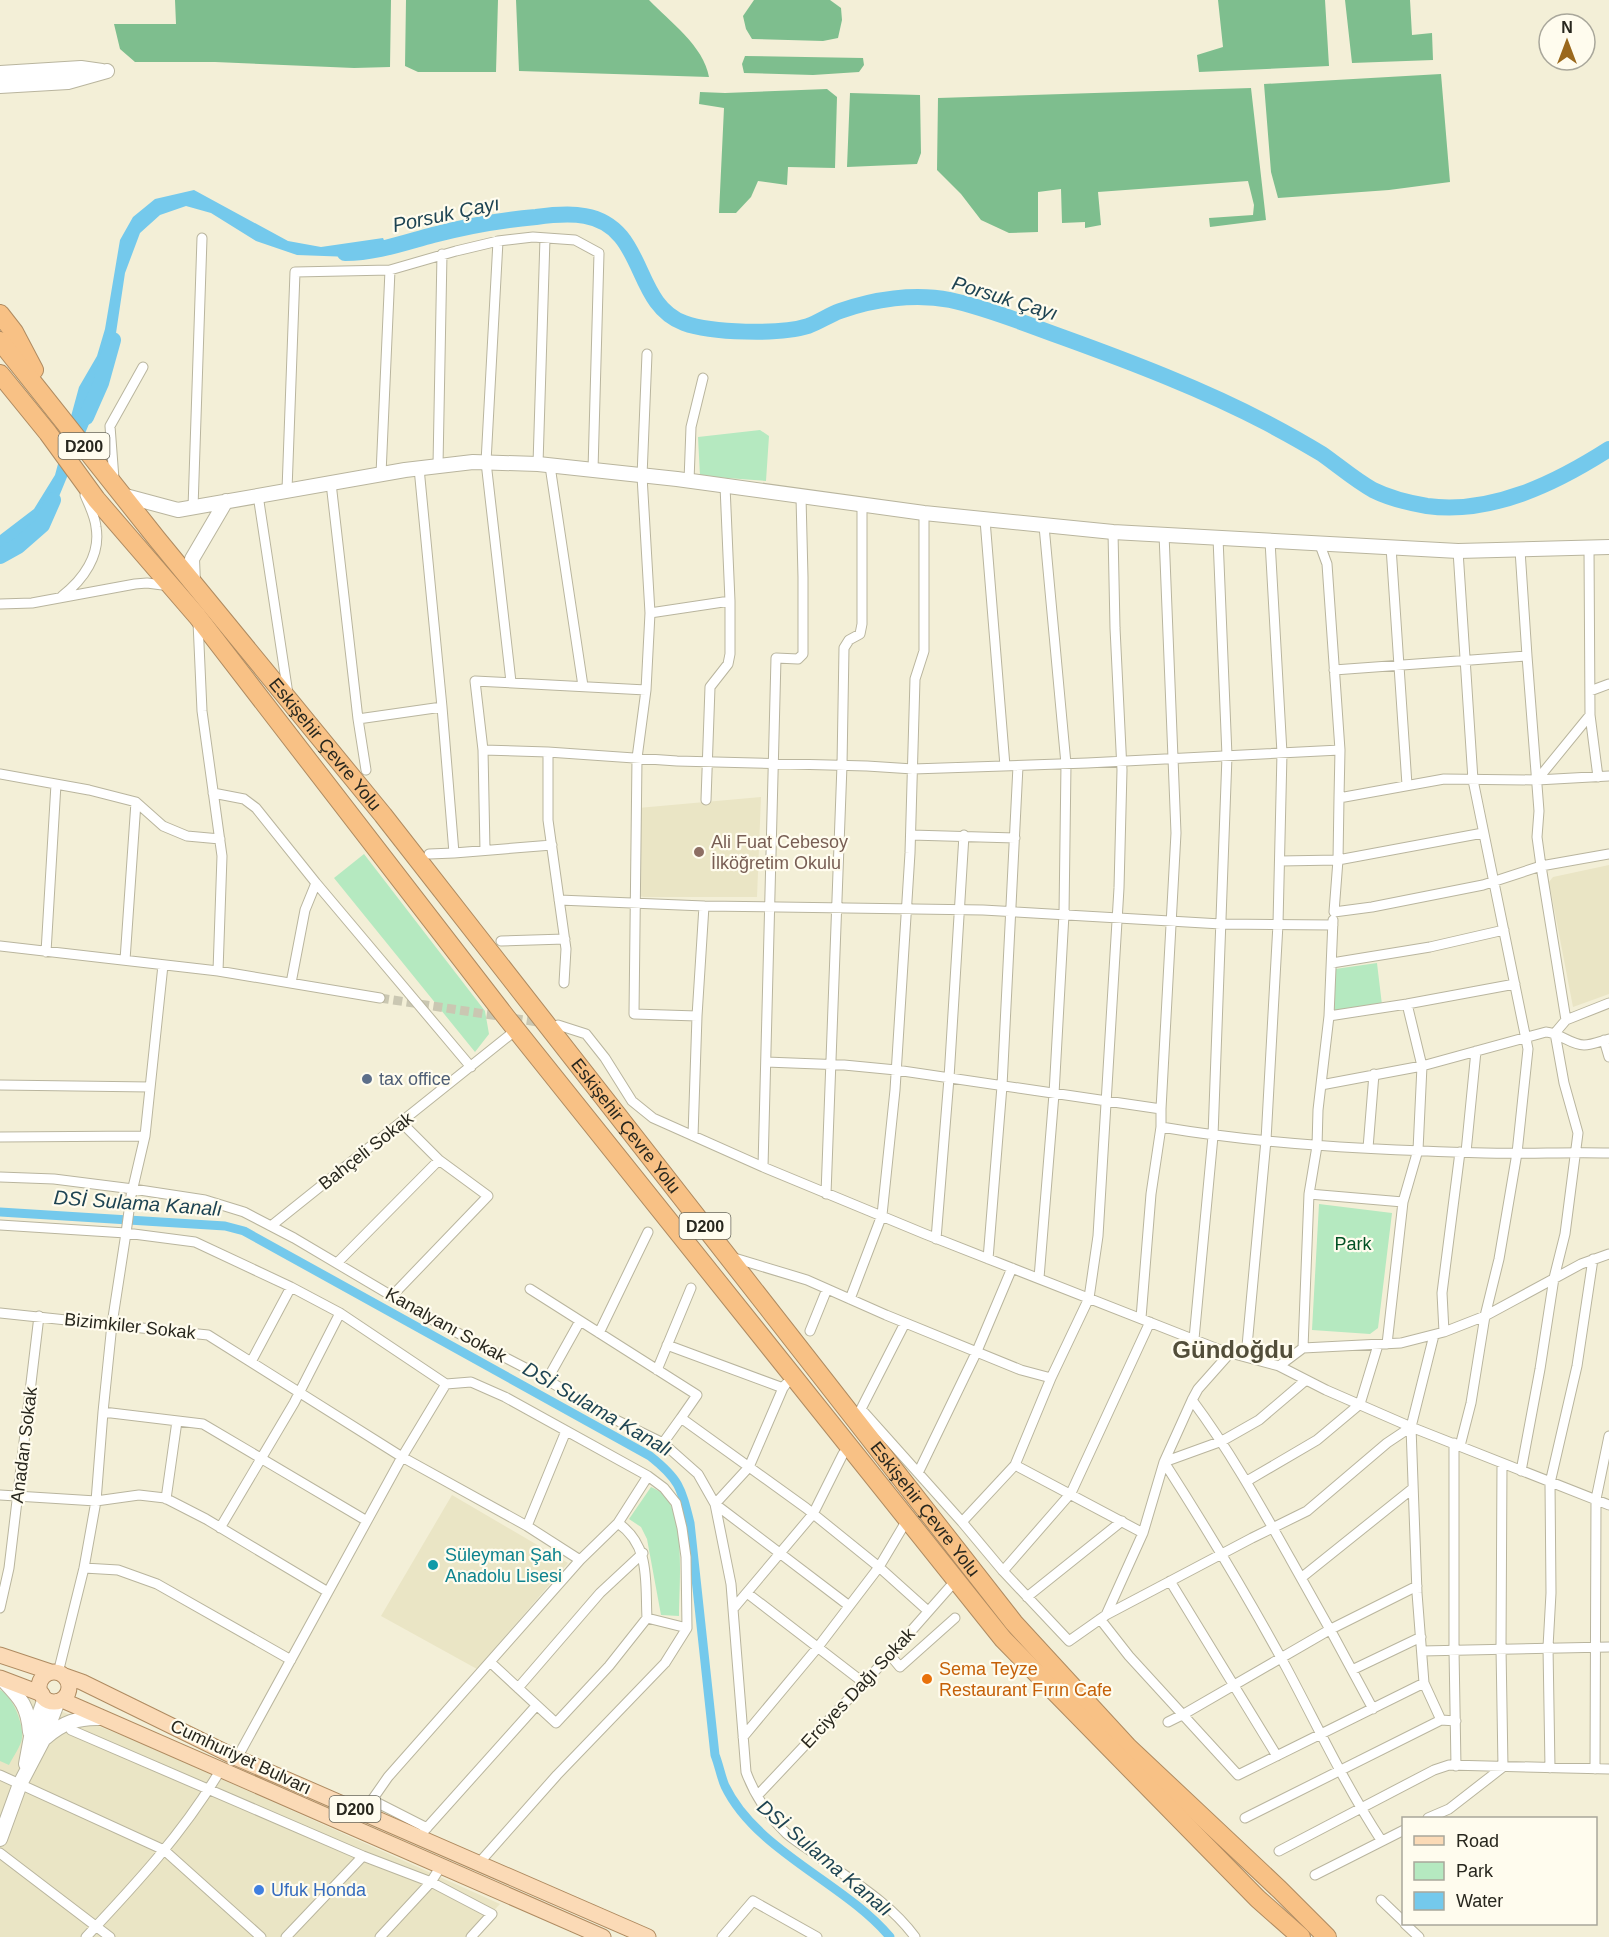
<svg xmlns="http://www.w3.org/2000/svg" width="1609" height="1937" font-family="Arial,sans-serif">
  <rect width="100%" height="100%" fill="#f3efd7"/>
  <path fill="#eae5c5" d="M761 797 757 897H644L639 896 638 808Z
    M1609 865V994L1573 1007 1549 882 1553 877Z
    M452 1495 568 1563 477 1669 381 1616Z
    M0 1687 146 1745 500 1904 469 1937H0Z"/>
  <path fill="#b5e9c0" d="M760 430 769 436 766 481 700 476 698 437Z
    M364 854 485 1011 489 1034 475 1052 334 878Z
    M1377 963 1382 1005 1333 1015 1335 969Z
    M1319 1204 1392 1213 1378 1328 1370 1334 1312 1330Z
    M651 1487C655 1489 660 1491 663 1494 686 1516 679 1585 679 1616L661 1615 647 1539 641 1527 629 1519Z
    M0 1690C12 1695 24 1724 22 1738 21 1746 13 1757 9 1765L0 1761Z"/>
  <path fill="#7ebe8e" d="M175 0H391L390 67 354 68 215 62H135L120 49 114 24H176Z
    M406 0H498L496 72H418L405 66Z
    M516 0H649C669 21 704 46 709 77L519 71Z
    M754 0H830L841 8 842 20 838 38 823 41 752 39 746 29 743 16Z
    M1218 0H1325L1329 66 1199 72 1197 55 1223 47Z
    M1345 0H1410L1412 35 1432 33 1433 60 1352 63Z
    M745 56 863 58 864 65 859 72 813 75 744 73 742 64Z
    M1441 74 1450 182 1389 190 1278 198 1271 172 1264 84Z
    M1251 88 1266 220 1210 227 1209 218 1253 215 1254 205 1248 181 1098 192 1101 225 1085 228V222L1062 223 1061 189 1038 192V232L1009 233 981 220 961 194 937 170 938 98Z
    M827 89 837 97 835 168 788 167 787 185 758 181 751 197 736 213H719L724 108 699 104 700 92 725 93Z
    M850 93 920 95 921 153 917 164 847 167Z"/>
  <path fill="#74c9ec" d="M194 190 288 241 321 247 383 238 387 247 351 257 297 255 256 241 211 213 186 206 160 215 140 233 125 273 113 353 98 379 91 419 53 511 31 534 0 551V535L34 509 55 475 79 387 97 356 105 329 120 240 133 217 155 199Z"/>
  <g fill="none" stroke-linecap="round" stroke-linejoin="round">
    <path stroke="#74c9ec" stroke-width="9" d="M0 1212 225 1226 244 1231 650 1456C679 1479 681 1487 690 1523L715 1755C719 1765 721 1777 725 1786 756 1851 845 1883 890 1937"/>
    <path stroke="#74c9ec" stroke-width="16" d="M345 253C376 253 403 243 433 235 467 226 501 220 536 217 551 215 569 213 585 216 647 227 632 304 684 323 711 333 780 335 808 326 819 322 829 315 840 311 874 299 914 293 950 300 987 308 1026 324 1062 337 1131 362 1202 389 1267 423 1286 433 1304 443 1322 454 1339 466 1355 480 1373 490 1389 498 1409 503 1427 506 1491 515 1556 483 1609 449
      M86 417 101 383 113 340
      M0 556 18 546 42 525 53 500"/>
    <path stroke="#cac7b2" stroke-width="9" stroke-dasharray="9 4.5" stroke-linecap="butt" d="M380 998 544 1023"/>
    <defs>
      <path id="street" d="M498 241 486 462 511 682
        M538 464 545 238
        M438 465 442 254
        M550 466 583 686
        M381 474 390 270 456 251 498 241 533 237 575 240 599 253 593 470
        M114 479 110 426 143 367
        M689 481 691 427 703 378
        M331 483 358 719 366 770
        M287 490 295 272 390 270
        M258 495 288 694
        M193 508 202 238
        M985 520 1005 766
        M1391 547 1407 785
        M1589 548 1590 715 1598 777
        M1520 550 1527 656
        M1458 551 1473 780 1528 1049 1517 1153 1499 1259 1485 1316 1471 1403 1460 1446
        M62 596C83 580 101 555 96 527 95 516 89 505 85 495
        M0 604 32 603 135 584 147 583 170 586
        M650 613 730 601
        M198 622 202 711 222 856 218 971
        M1334 670 1527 656 1539 811 1537 837 1541 866 1483 885 1372 907 1334 912 1338 860 1339 798
        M646 690 637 758 634 1014 697 1016 693 1136
        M1590 691 1609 684
        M358 719 442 707 419 468
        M483 750 548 752 677 761 867 766 913 769 1087 763 1340 750 1327 564 1320 545
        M1340 750 1339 798 1444 779 1537 780 1609 776
        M548 752V820L566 949 564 983
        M0 774 89 790 136 802 163 826 187 836 220 839
        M1537 780 1590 715
        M213 793 244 799 256 808 316 883 471 1067
        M706 800 710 687 728 664 730 654V601L725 486
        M911 835 1015 838
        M485 850 483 750 475 681 646 690 650 613 642 476 647 354
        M454 853 552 845
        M429 854 454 853 442 707
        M1280 861 1338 860 1483 833
        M559 900 704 906 983 910 1221 924 1333 925
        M501 941 565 939
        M0 946 218 971 380 998
        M46 952 56 784
        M125 960 136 802
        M1332 963 1430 947 1504 930
        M291 983 305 910 316 883
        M697 1016 704 906
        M1329 1016 1407 1004 1515 984
        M1566 1020 1541 866 1609 854
        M558 1025 586 1034 605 1058 632 1101 653 1118 763 1167 925 1234 1223 1351 1279 1366 1326 1390 1411 1427 1609 1505
        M1604 1040 1609 1057
        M766 1062 844 1065 896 1070 1161 1109V1127L1151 1194 1141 1318
        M0 1085 150 1087
        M1321 1085 1422 1066 1546 1032C1560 1033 1571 1045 1584 1045 1592 1045 1601 1041 1609 1039
        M1161 1109 1176 833 1164 534
        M1161 1127C1268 1145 1377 1150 1485 1153 1526 1154 1568 1152 1609 1153
        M0 1137 145 1136
        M1368 1148 1374 1074
        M1466 1152 1476 1051
        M763 1167 776 658 798 659 803 654V577L801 497
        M0 1177 54 1179 133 1189 205 1200 244 1212 294 1238 429 1318 535 1373 612 1418 663 1443 698 1474 715 1504 731 1584 746 1772C754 1794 769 1817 786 1833 794 1840 804 1846 812 1852 847 1878 889 1901 915 1937
        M826 1194 842 765 844 648 849 640 860 634 862 624V506
        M1309 1194 1403 1202 1387 1344
        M1403 1202 1418 1150 1422 1066 1407 1004
        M0 1225 126 1233 131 1196 145 1136 163 965
        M271 1226 516 1030
        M936 1239 949 1078 964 835
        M731 1257 807 1280 886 1315 1021 1370 1051 1378 1089 1298 1098 1236 1119 888 1122 770 1115 628 1113 532
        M988 1259 1002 1086 1018 766
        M337 1263 439 1160
        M1039 1278 1054 1094 1064 914 1066 764 1044 526
        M530 1289 697 1395 681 1418 806 1508 879 1567 818 1647 743 1737
        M392 1296 488 1196 439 1160 402 1123
        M850 1299 882 1215 895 1090 910 853 915 679 924 651V513
        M0 1313 208 1335 402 1457 237 1758
        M905 1323 861 1409 962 1522 1003 1571 1069 1641 1106 1615 1252 1538 1307 1511 1387 1443 1411 1427
        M810 1331 827 1289
        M1444 1332 1442 1293 1460 1152
        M599 1333 648 1232
        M1194 1339 1213 1136 1227 756 1218 538
        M667 1345 783 1388 786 1384
        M1303 1348 1309 1194 1317 1146 1318 1110 1329 1016 1333 920
        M1246 1357 1266 1140 1278 924 1282 753 1270 541
        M251 1362 291 1287
        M1279 1366 1303 1348 1401 1343 1444 1332 1485 1316 1581 1264 1609 1254
        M657 1370 691 1288
        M547 1380 580 1321
        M1306 1380 1259 1420 1222 1441 1164 1462C1207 1529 1248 1597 1286 1667 1317 1725 1345 1785 1381 1840
        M783 1388 749 1467 715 1504 848 1605
        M1192 1400C1230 1451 1260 1505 1291 1560 1319 1609 1346 1658 1373 1709
        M663 1443 681 1418
        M1454 1443V1650L1456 1766
        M1015 1465 1143 1533 1164 1462 1192 1400 1198 1389 1230 1353
        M1521 1471 1540 1369 1554 1278 1565 1234 1578 1133 1564 1083 1555 1033 1566 1020 1609 1003
        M918 1473 977 1351 1012 1268
        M1247 1481 1317 1440 1360 1404 1378 1345
        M0 1495 96 1501 139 1495 165 1498 206 1519 328 1592
        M166 1499 177 1421
        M907 1520 879 1567 928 1611
        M367 1521 203 1424 103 1412 112 1324 126 1233 195 1242 291 1287 340 1313 446 1384
        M962 1522 1015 1465 1051 1378
        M618 1523C651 1546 645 1582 647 1618L687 1628
        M527 1526 566 1431
        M220 1528 294 1403 340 1313
        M84 1568 118 1570 157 1584 291 1660
        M1003 1571 1071 1493 1150 1322
        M1301 1578 1412 1489
        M1170 1581 1277 1756
        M747 1593 864 1683
        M1027 1597 1122 1521
        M0 1608 9 1568 39 1316
        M733 1609 813 1514 843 1454
        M1106 1615 1143 1533
        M1100 1619 1129 1656 1238 1775 1424 1683 1417 1593 1411 1427 1434 1335
        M1422 1651 1609 1647
        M890 1655 900 1667 955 1618
        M490 1662 556 1723 609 1666 647 1618
        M1352 1670 1421 1637
        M58 1673 84 1568 96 1501 103 1412
        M1424 1683 1441 1720
        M518 1688 600 1593 643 1553
        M1168 1722 1184 1714 1331 1629 1417 1586
        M71 1730 363 1856 431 1882 492 1914 471 1937
        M1550 1768 1548 1647 1551 1593 1550 1483 1577 1366 1593 1259
        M1595 1769 1596 1499 1609 1436
        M0 1775 164 1850 261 1937
        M758 1795 890 1655 956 1580
        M1245 1818 1441 1720 1456 1721
        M1428 1818 1449 1809 1503 1767 1501 1648 1502 1464
        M427 1828 372 1800 388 1777 580 1560 618 1523 648 1476
        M424 1831 536 1706
        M1279 1851 1434 1770 1449 1765 1609 1769
        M0 1853 110 1937
        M479 1863 557 1775 665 1663 687 1628 686 1557 682 1528 676 1503 664 1488 648 1476 505 1397 471 1382 446 1384 402 1457 527 1526 580 1560
        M1315 1875 1404 1830
        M1381 1900 1404 1922
        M1405 1924 1419 1937
        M86 1937C135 1885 185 1831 221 1769
        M286 1937 363 1856
        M380 1937 431 1882 441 1866
        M722 1937 753 1901 817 1937"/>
      <path id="secondary" d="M0 73 81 68 102 71
        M0 86 68 82 107 71
        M122 495 178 510 405 470 473 462 538 464 677 479 924 513 1113 532 1458 551 1609 547
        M193 583 192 559 226 501
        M2 1679C20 1698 28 1705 30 1732
        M45 1738C62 1723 78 1717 101 1718
        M26 1764 31 1737 45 1698
        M0 1839 20 1784 43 1740 58 1701"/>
      <path id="primary" d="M0 1655 51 1672
        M39 1687a15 15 0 1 1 30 0a15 15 0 1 1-30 0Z
        M65 1676 82 1682 237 1758 648 1937
        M0 1678 42 1694
        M62 1700 603 1937"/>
      <g id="highway">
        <path d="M0 314 14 332 34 370"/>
        <path id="s1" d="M0 341 157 539 383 815 1014 1623 1128 1747 1280 1890 1327 1937"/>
        <path d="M0 374 48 433 96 499 197 616 506 1017 1003 1639 1258 1899 1301 1937"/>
      </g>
    </defs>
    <use href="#street" stroke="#b9b59e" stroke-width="11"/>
    <use href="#secondary" stroke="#b9b59e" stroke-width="16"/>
    <use href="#primary" stroke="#af8b61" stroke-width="17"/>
    <use href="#highway" stroke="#af8b61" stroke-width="20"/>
    <use href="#street" stroke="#fff" stroke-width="9"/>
    <use href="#secondary" stroke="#fff" stroke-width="14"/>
    <use href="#primary" stroke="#fbdab6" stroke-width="15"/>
    <use href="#highway" stroke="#f8c185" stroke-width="18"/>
  </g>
  <circle fill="#8d6e63" stroke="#fffcee" stroke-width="2" cx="699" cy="852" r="6"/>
  <circle fill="#5c6f8a" stroke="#fffcee" stroke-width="2" cx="367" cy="1079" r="6"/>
  <circle fill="#0f9aa8" stroke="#fffcee" stroke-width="2" cx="433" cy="1565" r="6"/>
  <circle fill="#e8710a" stroke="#fffcee" stroke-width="2" cx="927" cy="1679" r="6"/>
  <circle fill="#3f7fe0" stroke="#fffcee" stroke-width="2" cx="259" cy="1890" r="6"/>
  <g text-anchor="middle" stroke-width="4.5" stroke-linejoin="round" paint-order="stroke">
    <g fill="#fffcee" stroke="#68675c" stroke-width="1.5">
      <rect x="58.5" y="433" width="51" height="26" rx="4.5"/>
      <rect x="679.5" y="1213" width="51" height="26" rx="4.5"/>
      <rect x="329.5" y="1796" width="51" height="26" rx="4.5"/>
    </g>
    <g font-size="16" font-weight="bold" fill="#28271e">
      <text x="84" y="452">D200</text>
      <text x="705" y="1232">D200</text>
      <text x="355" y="1815">D200</text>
    </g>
    <g font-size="18" fill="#28271e" stroke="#fffcee">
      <text dy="6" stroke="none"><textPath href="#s1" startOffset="518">Eskişehir Çevre Yolu</textPath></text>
      <text dy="6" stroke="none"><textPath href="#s1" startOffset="1004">Eskişehir Çevre Yolu</textPath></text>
      <text transform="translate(366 1151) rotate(-38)" y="6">Bahçeli Sokak</text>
      <text transform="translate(446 1325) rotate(29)" y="6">Kanalyanı Sokak</text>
      <text transform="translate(130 1326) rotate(6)" y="6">Bizimkiler Sokak</text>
      <text transform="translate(24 1445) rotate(-83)" y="6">Anadan Sokak</text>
      <text dy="6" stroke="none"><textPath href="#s1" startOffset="1490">Eskişehir Çevre Yolu</textPath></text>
      <text transform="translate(858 1688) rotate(-47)" y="6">Erciyes Dağı Sokak</text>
      <text transform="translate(241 1757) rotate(25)" y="6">Cumhuriyet Bulvarı</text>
    </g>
    <g font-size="18" fill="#785e54" stroke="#fffcee" text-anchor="start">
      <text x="711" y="848">Ali Fuat Cebesoy<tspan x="711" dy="21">İlköğretim Okulu</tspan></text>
    </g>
    <g font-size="18" fill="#4e5e75" stroke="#fffcee" text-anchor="start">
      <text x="379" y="1085">tax office</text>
    </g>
    <g font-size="18" fill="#025125" stroke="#fffcee">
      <text x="1353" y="1250">Park</text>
    </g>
    <g font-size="18" fill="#0d838f" stroke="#fffcee" text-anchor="start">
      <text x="445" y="1561">Süleyman Şah<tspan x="445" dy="21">Anadolu Lisesi</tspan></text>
    </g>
    <g font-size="18" fill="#c56008" stroke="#fffcee" text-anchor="start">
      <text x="939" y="1675">Sema Teyze<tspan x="939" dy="21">Restaurant Fırın Cafe</tspan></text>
    </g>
    <g font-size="18" fill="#366cbe" stroke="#fffcee" text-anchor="start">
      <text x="271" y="1896">Ufuk Honda</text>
    </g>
    <g font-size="20" font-style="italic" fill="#1e4453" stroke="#fffcee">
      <text transform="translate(446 214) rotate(-12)" y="7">Porsuk Çayı</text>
      <text transform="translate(1005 298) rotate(17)" y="7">Porsuk Çayı</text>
      <text transform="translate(138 1203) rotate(4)" y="7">DSİ Sulama Kanalı</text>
      <text transform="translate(598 1409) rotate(30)" y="7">DSİ Sulama Kanalı</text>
      <text transform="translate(825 1858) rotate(40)" y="7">DSİ Sulama Kanalı</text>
    </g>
    <g font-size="24" font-weight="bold" fill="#524e3a" stroke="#fffcee">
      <text x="1233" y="1358">Gündoğdu</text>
    </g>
  </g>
  <rect x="1402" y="1817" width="195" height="108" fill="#fffcee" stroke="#a9a79b" stroke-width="1.5"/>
  <rect x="1414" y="1836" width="30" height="9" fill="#fbdab6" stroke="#a9a79b" stroke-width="1.5"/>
  <text x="1456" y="1847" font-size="18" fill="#28271e">Road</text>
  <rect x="1414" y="1862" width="30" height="18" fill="#b5e9c0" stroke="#a9a79b" stroke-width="1.5"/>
  <text x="1456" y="1877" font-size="18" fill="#28271e">Park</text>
  <rect x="1414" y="1892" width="30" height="18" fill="#74c9ec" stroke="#a9a79b" stroke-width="1.5"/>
  <text x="1456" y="1907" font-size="18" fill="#28271e">Water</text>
  <g transform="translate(1567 42)"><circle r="28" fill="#fffcee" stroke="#a9a79b" stroke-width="1.5"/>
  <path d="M0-4.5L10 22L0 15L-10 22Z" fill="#9a681c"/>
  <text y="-9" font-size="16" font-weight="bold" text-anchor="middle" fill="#28271e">N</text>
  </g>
</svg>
